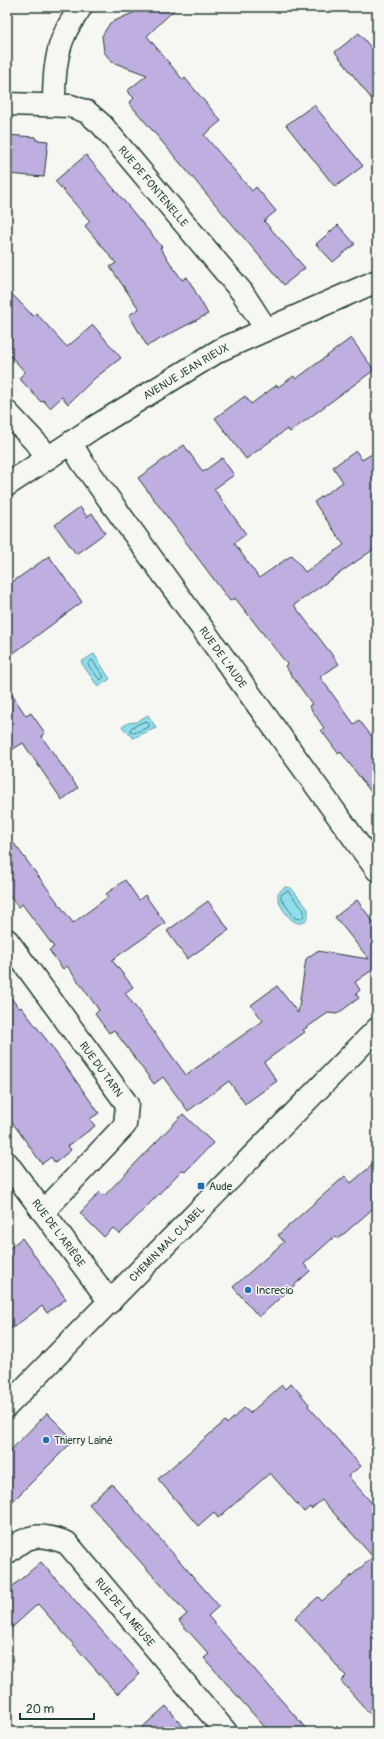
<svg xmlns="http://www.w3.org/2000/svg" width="384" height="1739" font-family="Pangolin,sans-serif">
  <rect width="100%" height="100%" fill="#f6f6f2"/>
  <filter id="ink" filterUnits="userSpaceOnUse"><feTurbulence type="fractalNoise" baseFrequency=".025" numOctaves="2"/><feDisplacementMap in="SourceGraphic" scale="8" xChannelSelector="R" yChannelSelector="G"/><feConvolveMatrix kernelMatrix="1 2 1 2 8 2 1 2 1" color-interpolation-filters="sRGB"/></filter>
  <g filter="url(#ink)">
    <path fill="#8fdeec" stroke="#629ea2" d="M94 654 110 679 98 687 81 662Z
      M148 715 156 728 133 738 122 727 128 723 136 722Z
      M285 887 291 888 308 909V917C297 937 275 902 278 893Z"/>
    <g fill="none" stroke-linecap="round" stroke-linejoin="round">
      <path stroke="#4c7d7e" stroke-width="1" d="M92 660 104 677 100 680 88 665Z
        M146 721 149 724V727L134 733 130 731 131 728Z
        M288 891 304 910V916L301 919 295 918 281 899V895Z"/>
    </g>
    <path fill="#bfafe0" stroke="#1f3d34" d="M146 7H177L147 36 183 80 185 78 221 121 204 135 252 191 256 187 276 211 264 221 305 268 284 285 129 103 134 98 127 91 147 75 112 62 104 52 102 36 110 23Z
      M359 33 377 55V106L335 52Z
      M314 105 363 166 335 187 286 125Z
      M7 135 35 137 36 140 48 141 44 177 7 174Z
      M86 155 162 247 160 248 182 280 187 277 208 314 147 346 129 315 139 309 110 267 116 263 85 226 90 221 55 181Z
      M338 225 355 244 333 262 316 244Z
      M7 289 33 316 36 313 67 347 93 325 121 358 95 378 68 404 62 397 50 408 43 400 41 402 19 378 25 372 7 352Z
      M351 338 374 370 290 432 287 429 246 459 215 418 245 396 251 404 277 385 278 387 294 376 296 379Z
      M184 445 203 472 222 458 234 475 214 489 246 534 234 543 259 578 292 555 305 572 344 545 314 502 343 482 333 467 356 451 362 460 377 451V547L294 605 339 664 320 677 354 724 359 720 377 743V800L340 751 338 753 321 730 324 728 309 706 312 704 285 666 287 664 235 598 230 601 138 478Z
      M80 507 87 517 92 513 105 533 76 554 55 525Z
      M49 556 82 602 7 658V586Z
      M7 687 26 716 31 713 45 733 41 736 78 788 62 800 23 743 7 753Z
      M7 834 73 923 108 897 106 894 125 880 139 900 145 895 165 923 112 960 133 987 125 993 186 1075 263 1021 251 1005 277 986 298 1013 306 959 317 951 369 959 335 917 357 900 377 927V970L375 968 355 982 360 990 356 994 359 998 337 1014 328 1013 303 1030 305 1032 264 1062 277 1081 245 1104 229 1081 188 1111 163 1077 154 1084 114 1030 109 1033 95 1014 99 1010 67 966 63 969 49 950 54 947 22 904 18 907 7 893Z
      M208 901 229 930 187 959 167 931Z
      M7 993 19 1008 21 1007 49 1043 99 1113 90 1119 95 1126 68 1146 71 1150 55 1163 51 1157 42 1164 7 1115Z
      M183 1114 213 1143 185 1172 182 1170 120 1234 113 1228 104 1237 80 1213 100 1192 104 1196Z
      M377 1161V1205L338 1239 335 1236 304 1264 310 1271 259 1317 233 1287 284 1242 278 1235 345 1176 351 1183Z
      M22 1238 66 1299 47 1313 42 1306 7 1332V1250Z
      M291 1383 309 1404 308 1406 361 1466 348 1476 377 1509V1722L341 1681 346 1676 295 1618 318 1597 322 1601 373 1557 322 1500 311 1509 310 1507 304 1512 270 1473 218 1518 214 1512 198 1526 158 1479 225 1421 227 1424 244 1408 250 1413 282 1385 285 1389Z
      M47 1413 74 1440 7 1507V1454Z
      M112 1484 219 1606 208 1616 309 1732H269L204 1658 209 1654 179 1621 187 1614 89 1504Z
      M41 1562 140 1674 117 1694 38 1604 7 1632V1591Z
      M166 1706 188 1732H137Z"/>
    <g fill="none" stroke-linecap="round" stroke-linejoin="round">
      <defs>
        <g id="minor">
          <path id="s1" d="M7 104 71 106 87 112 102 125 242 292 266 329"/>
          <path d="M54 104C54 80 55 53 66 31 70 22 76 15 81 7"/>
          <path d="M7 412 40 447 47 458"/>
          <path id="s2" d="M71 443 82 462 377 870"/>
          <path id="s3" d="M7 940 127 1104 125 1125 43 1212"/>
          <path id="s4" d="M7 1163 110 1302"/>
          <path id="s5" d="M7 1406 377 1029"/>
          <path id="s6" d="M7 1553C28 1533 41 1533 67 1543L226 1732"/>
        </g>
        <g id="secondary">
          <path id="s7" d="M7 485 93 428 220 350 377 281"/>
        </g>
      </defs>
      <use href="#minor" stroke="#1f3d34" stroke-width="25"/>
      <use href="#secondary" stroke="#1f3d34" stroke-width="25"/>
      <use href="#minor" stroke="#f6f6f2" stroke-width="22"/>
      <use href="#secondary" stroke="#f6f6f2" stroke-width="22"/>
    </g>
  </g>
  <g fill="#1f6fb2" stroke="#f6f6f2" stroke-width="1.5">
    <rect x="197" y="1182" width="8" height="8" rx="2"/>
    <circle cx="248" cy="1290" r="4"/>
    <circle cx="46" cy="1440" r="4"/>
  </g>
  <g text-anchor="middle" stroke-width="3" stroke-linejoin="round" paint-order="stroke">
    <g font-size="11" fill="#1f3d34" stroke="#f6f6f2">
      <text dy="4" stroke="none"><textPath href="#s1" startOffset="181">RUE DE FONTENELLE</textPath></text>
      <text dy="4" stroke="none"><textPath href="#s7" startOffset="212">AVENUE JEAN RIEUX</textPath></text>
      <text dy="4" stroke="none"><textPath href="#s2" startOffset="263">RUE DE L'AUDE</textPath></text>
      <text dy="4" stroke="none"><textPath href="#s3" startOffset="160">RUE DU TARN</textPath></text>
      <text dy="4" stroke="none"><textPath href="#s4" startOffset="87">RUE DE L'ARIÈGE</textPath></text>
      <text dy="4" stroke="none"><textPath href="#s5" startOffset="228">CHEMIN MAL CLABEL</textPath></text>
      <text dy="4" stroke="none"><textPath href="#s6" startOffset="156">RUE DE LA MEUSE</textPath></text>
    </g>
    <g font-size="11" fill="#1f3d34" stroke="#f6f6f2" text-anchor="start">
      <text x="209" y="1190">Aude</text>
      <text x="256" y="1294">Increcio</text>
      <text x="54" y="1444">Thierry Lainé</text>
    </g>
  </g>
  <rect width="384" height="1739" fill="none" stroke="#f6f6f2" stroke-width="24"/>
  <rect x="12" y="12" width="360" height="1715" fill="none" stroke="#1f3d34" stroke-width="1.5" filter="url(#ink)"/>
  <path d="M20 1713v6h74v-6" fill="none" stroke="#1f3d34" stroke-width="2"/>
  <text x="26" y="1713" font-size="12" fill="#1f3d34" stroke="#f6f6f2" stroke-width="3" paint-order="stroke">20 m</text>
</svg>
